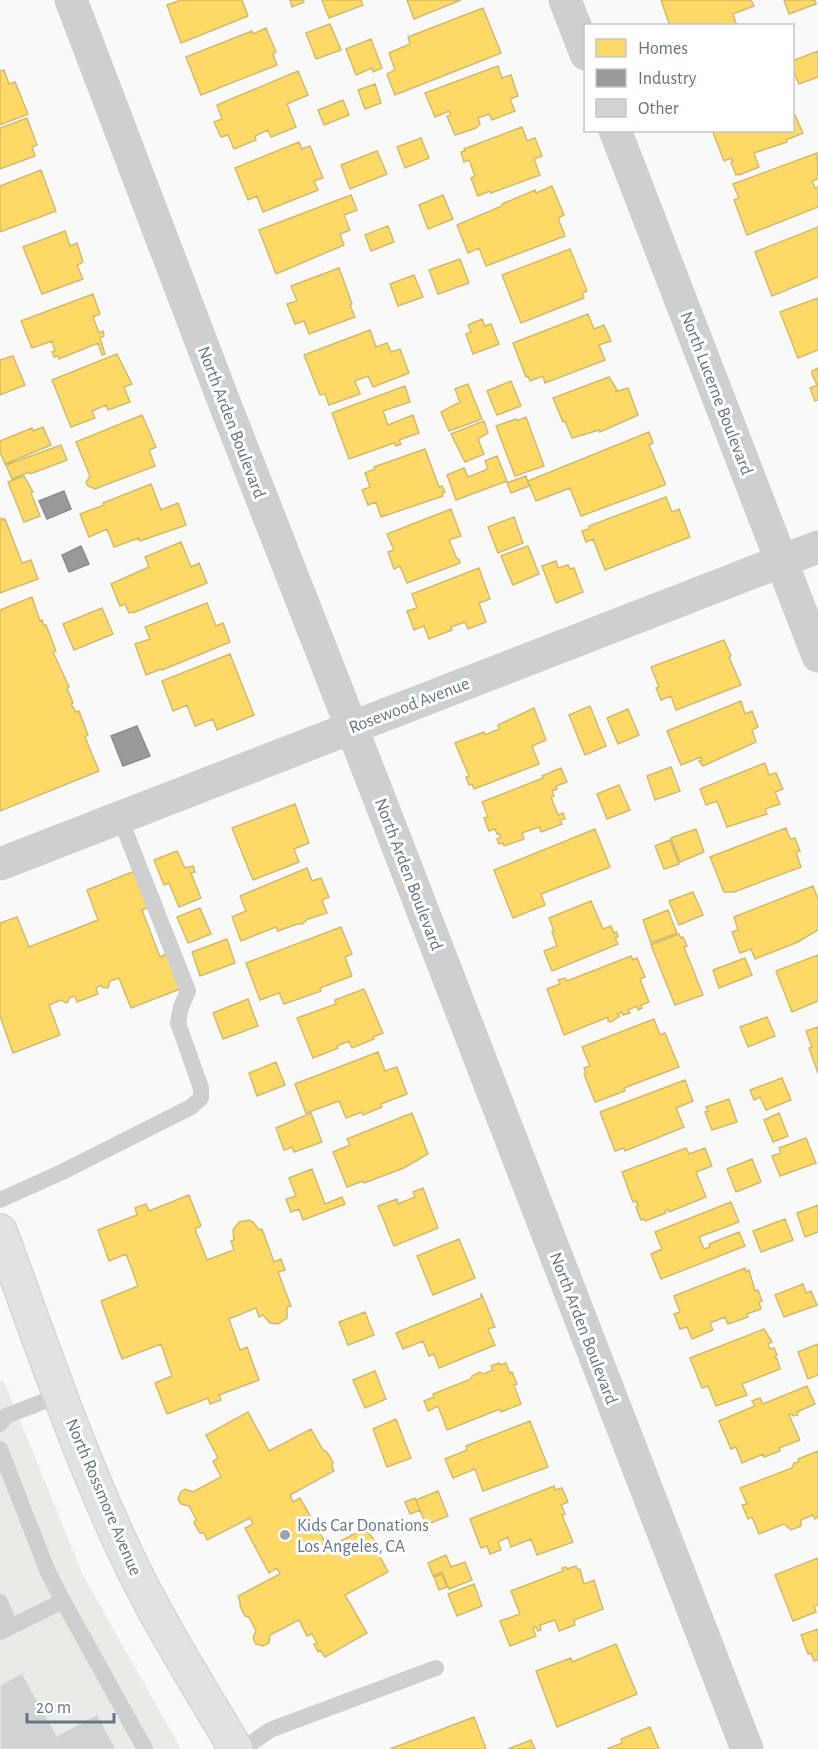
<svg xmlns="http://www.w3.org/2000/svg" width="818" height="1749" font-family="'Alegreya Sans',sans-serif">
  <rect width="100%" height="100%" fill="#f9f9f9"/>
  <path fill="#e8ebe6" d="M4 1381 83 1575 181 1749H0V1382Z"/>
  <path fill="#ffd966" stroke="#d1bb6f" stroke-width="1.5" d="M181 0H242L248 16 181 43 167 5Z
    M290 0H303L304 2 292 7Z
    M322 0H361L363 5 329 18Z
    M407 0H461L414 19Z
    M661 0H751L754 6 733 14 737 26H670Z
    M784 0H815L816 4 789 14Z
    M483 8 501 53 395 95 387 74 395 70 389 53 410 44 408 37Z
    M330 24 341 50 316 59 306 33Z
    M266 28 276 52 273 54 277 65 201 95 186 57 252 31 253 34Z
    M371 39 382 68 373 72 372 68 356 75 346 49Z
    M818 51V77L799 84 792 69V61Z
    M498 66 502 78 511 75 518 96 510 99 515 111 492 120 489 114 478 118 480 124 476 128 455 135 447 116 451 115 449 111 435 117 425 93Z
    M4 70 9 84 15 82 28 114 0 125V71Z
    M298 71 308 95 287 104 296 127 271 137 268 130 255 136 256 140 234 149 228 135 221 137 214 122 222 119 217 105Z
    M375 84 381 103 365 109 358 90Z
    M343 100 349 115 324 125 318 110Z
    M795 115 803 133 786 140 787 142 754 153 759 167 739 175 738 174 736 175 731 162 733 161 731 158 724 161 712 130H792V116Z
    M27 118 37 145 32 147 35 156 0 169V128Z
    M522 127 527 141 535 138 542 156 534 159 540 175 491 193 490 191 478 196 471 178 475 176 469 160 464 162 461 152 465 151 464 149Z
    M421 138 429 158 405 168 397 147Z
    M299 142 302 149 310 146 323 178 314 181 318 190 263 212 257 196 248 200 235 168Z
    M377 151 387 174 350 189 341 165Z
    M817 153 818 179 812 181 815 188 817 187 818 189V207L747 235 734 200 739 198 733 184Z
    M41 170 56 211 0 232V186Z
    M552 186 564 215 558 218 565 236 486 266 479 248 468 253 457 225 502 206V204L535 190 536 193Z
    M351 195 357 210 344 215 350 230 340 234 344 245 276 274 259 230Z
    M443 195 453 219 428 229 419 205Z
    M388 226 394 242 371 251 365 235Z
    M818 227V277L772 296 755 252Z
    M65 231 70 246 77 243 83 262 77 265 83 279 42 294 23 247Z
    M570 249 587 291 582 293 584 298 521 323 502 275Z
    M460 259 469 283 438 294 429 270Z
    M339 268 352 304 350 305 355 317 309 334 304 321 295 324 287 304 297 301 291 286Z
    M414 275 423 297 398 306 390 284Z
    M93 294 100 314 93 317 99 333 103 331 104 336 100 338 105 354 102 355 98 343 59 359 58 356 54 357 52 352 55 351 52 341 32 348 21 321Z
    M818 298V350L798 358 780 312Z
    M588 314 594 329 604 325 611 341 599 345 605 360 545 383 543 376 530 381 528 376 526 377 513 343Z
    M482 319 485 326 491 324 499 344 473 354 466 334 471 332 468 325Z
    M370 330 376 347 387 343 391 352 400 349 409 373 373 387 368 376 355 381 360 394 329 405 325 394 320 395 304 355Z
    M117 354 132 384 124 387 130 402 108 410 106 405 92 411 95 418 71 427 52 380Z
    M13 356 25 385 0 395V360Z
    M818 368V400L815 401 810 388 817 385 812 374V371Z
    M609 377 617 390 615 392 628 388 638 415 600 432 599 430 572 438 565 421 563 422 553 398Z
    M511 381 521 406 497 415 487 391Z
    M468 384 482 419 449 431 441 412 460 402 455 389Z
    M405 386 410 402 383 411 388 425 413 415 419 433 399 440 401 444 396 446 394 443 349 459 332 413Z
    M142 415 156 447 149 450 155 466 95 489 88 486 86 482 90 476 76 442Z
    M526 417 544 466 515 476 496 426 516 419 517 421Z
    M484 421 488 433 478 439 484 454 465 462 451 434Z
    M43 427 51 445 5 464 0 452V441L32 428 33 431Z
    M649 432 653 443 649 445 665 483V485L581 516 570 488 536 501 528 481Z
    M61 445 67 460 30 474 29 472 12 479 6 465Z
    M425 449 439 487 442 486 445 492 442 493 443 496 381 517 376 502 368 505 362 490 370 487 365 473 375 469 374 467Z
    M497 456 507 481 456 500 447 475 464 468 468 477 488 469 485 461Z
    M24 476 33 492 31 493 40 516 24 522 8 482Z
    M526 476 529 486 511 493 507 483Z
    M151 484 161 510 178 503 186 525 140 541 139 538 114 547 107 529 89 537 80 514 104 505 103 503Z
    M666 497 672 512 679 509 690 537 605 570 593 539 586 542 582 531 589 529V526Z
    M451 509 461 536 449 540 457 559H459L460 563 407 583 400 566 394 569 388 552 394 550 387 534Z
    M514 517 523 543 498 553 488 527Z
    M2 518 3 520 5 519 22 563 31 560 38 579 0 593V519Z
    M181 542 191 567 199 563 207 583 135 612 129 613 125 604 120 606 111 584 149 567 145 557Z
    M528 546 539 574 513 585 501 556Z
    M556 561 558 568 568 565 570 569 574 568 583 592 556 603 542 566Z
    M479 568 490 599 479 603 486 622 468 629 465 622 451 627 452 630 429 639 424 626 414 630 407 611 417 608 412 594Z
    M32 597 40 621 42 620 44 626 46 625 56 651 53 652 69 687 67 688 73 703 71 704 76 712 79 711 88 735 85 737 99 771 0 811V610Z
    M207 603 216 626 223 623 230 642 162 670 161 669 146 675 135 644 150 639 145 627Z
    M102 608 113 634 74 650 63 624Z
    M724 640 731 656 729 657 741 685 676 710 671 696 661 700 656 688 659 687 651 667Z
    M230 654 254 715 217 730 213 719 195 726 187 705 173 711 162 681Z
    M741 701 745 714 752 711 758 727 752 730 756 742 703 766 699 761 702 760 701 757 681 765 667 731Z
    M590 706 606 746 585 755 569 715Z
    M534 708 546 740 532 746 539 764 474 789 472 784 469 785 466 777 469 776 455 743 484 732 485 735 499 729 498 725Z
    M628 709 639 735 618 744 607 718Z
    M765 763 769 775 776 773 783 789 775 792 780 804 765 809 767 814 727 827 717 801 706 805 700 789Z
    M671 767 680 791 655 800 647 776Z
    M561 768 567 782 556 786 557 789 552 791 554 796 551 797 558 815 563 813 565 819 560 820 562 824 541 832 539 827 522 833 524 839 504 846 503 843 499 844 497 839 501 837 499 834H497L495 829 489 831 484 818 488 817 482 802 543 778 542 776Z
    M619 785 630 810 607 819 597 794Z
    M295 804 309 843 294 849 299 862 253 880 232 828Z
    M786 828 790 839 795 838 800 851 796 852 801 867 734 892H724L710 857Z
    M595 829 610 867 541 894 545 905 513 918 494 870Z
    M696 829 704 852 680 862 671 838Z
    M670 840 679 864 664 869 655 846Z
    M177 851 185 868 193 866 195 872 191 873 201 898 179 907 169 883 164 885 154 860Z
    M307 868 312 881 321 878 329 897 322 900 327 913 308 919 302 924H297L278 931 276 927 241 941 232 917 246 911 240 896Z
    M135 871 149 907 142 910 160 957 166 954 180 989 131 1008 119 978 110 981 108 988 102 987 101 985 96 988 98 994 77 1002 75 996 69 998 68 1002 66 1003 61 1000 49 1005 60 1035 13 1053 0 1016V923L17 917 29 947 98 920 87 890Z
    M813 886 818 899V930L798 942 755 959 751 949 740 953 732 932 738 930 734 917Z
    M693 892 703 915 679 925 669 901Z
    M591 901 603 929 611 926 614 933 617 932 618 937 615 938 618 944 552 971 544 951 557 946 552 932 554 931 549 918Z
    M200 908 211 934 188 943 177 917Z
    M668 910 677 933 651 943 643 920Z
    M341 927 352 954 345 957 352 976 320 988 321 991 284 1004 279 993 260 1000 246 963Z
    M679 934 681 938 683 937 687 946 684 947 703 995 675 1005 651 945Z
    M227 939 235 963 200 976 192 952Z
    M818 955V1001L792 1012 776 971Z
    M631 956 633 960 637 958 645 977 640 979 649 1002 641 1005 642 1008 638 1010 637 1006 628 1010 630 1013 623 1015 622 1012 617 1014 620 1016 611 1022 608 1021V1017L564 1035 547 989 560 984 558 980 565 978 567 981Z
    M745 958 752 975 719 988 713 970Z
    M364 989 383 1033 373 1037 374 1039 352 1048 349 1041 337 1046 338 1048 313 1058 297 1018 336 1004 335 1000Z
    M248 999 258 1026 223 1039 213 1013Z
    M767 1017 775 1036 748 1047 740 1027Z
    M654 1019 660 1035 665 1033 679 1067 624 1088 625 1091 595 1102 584 1074 586 1073 584 1068 590 1066 582 1047Z
    M818 1027V1073L809 1048 812 1047 806 1031Z
    M378 1052 385 1071 397 1067 407 1094 381 1104 382 1107 363 1115 362 1112 346 1118 339 1101 306 1113 295 1084Z
    M276 1062 285 1085 257 1096 249 1073Z
    M782 1078 791 1100 766 1110 760 1097 754 1100 750 1090Z
    M685 1080 693 1101 676 1108 684 1127 625 1151 624 1148 615 1151 600 1112Z
    M729 1099 737 1122 712 1130 705 1112 708 1111 706 1107Z
    M311 1113 322 1142 294 1152 292 1147 284 1150 276 1128Z
    M412 1113 428 1154 404 1168 364 1183 363 1181 347 1187 333 1152 350 1145 347 1139Z
    M779 1113 788 1136 773 1142 764 1120Z
    M806 1138 816 1163 780 1176 772 1156 781 1153 779 1148Z
    M686 1148 689 1154 705 1148 712 1166 696 1172 706 1197 669 1212 668 1209 665 1211 666 1213 645 1221 644 1219 641 1220 636 1207 638 1206 636 1201 633 1202 622 1172Z
    M752 1159 761 1182 736 1192 727 1169Z
    M312 1169 325 1204 342 1197 345 1204 303 1220 299 1209 291 1212 286 1199 296 1196 289 1178Z
    M423 1188 438 1228 394 1246 378 1206 397 1199 398 1204 415 1197 413 1192Z
    M189 1195 201 1226 195 1229 207 1260 234 1250 231 1241 234 1240 233 1230 239 1222 249 1220 253 1222 259 1230 262 1229 274 1262 281 1259 285 1270 278 1272 291 1306 287 1307V1318L278 1324 270 1323 263 1315 259 1317 256 1308 229 1319 240 1350 247 1347 259 1380 219 1395 221 1400 210 1404 208 1398 167 1414 155 1383 172 1376 161 1344 122 1359 101 1301 138 1286 126 1254 109 1261 98 1230 137 1215 135 1208 146 1204 149 1211Z
    M731 1202 739 1222 699 1237 704 1249 710 1247 709 1244 739 1232 745 1246 661 1279 651 1254 662 1249 655 1232Z
    M818 1205V1232L805 1237 797 1213Z
    M785 1219 793 1240 761 1252 753 1231Z
    M459 1239 475 1278 433 1295 417 1256Z
    M745 1268 746 1272 749 1270 755 1291 758 1290 762 1301 759 1302 761 1309 747 1314 748 1317 728 1324 725 1317 710 1323 713 1330 692 1339 687 1327 680 1329 674 1314 680 1312 674 1296Z
    M803 1284 806 1293 811 1291 817 1305 784 1317 775 1295Z
    M481 1293 495 1327 488 1329 495 1345 439 1368 434 1354 429 1356 423 1341 403 1349 396 1333 481 1298Z
    M365 1312 374 1335 348 1345 339 1322Z
    M764 1329 772 1342 768 1344 770 1349 774 1348 777 1355 774 1357 775 1358H777L780 1369 742 1384 747 1395 716 1406 708 1386 702 1388 690 1358Z
    M818 1344V1375L808 1379 798 1352Z
    M499 1363 500 1365 506 1363 510 1373 512 1372 517 1384 514 1385 521 1404 501 1412 500 1409 447 1430 438 1406 428 1411 424 1401 434 1397 433 1394 471 1379 472 1376 480 1372 483 1374 493 1370 491 1366Z
    M375 1371 386 1399 365 1408 353 1380Z
    M807 1386 815 1404 797 1412 798 1415 793 1416 792 1414 789 1415 800 1440 779 1448 780 1451 764 1457 763 1454 742 1463 736 1447 731 1449 719 1421 755 1406 752 1401 760 1398 763 1404Z
    M248 1412 269 1451 311 1429 323 1450 327 1452 333 1462 332 1466 334 1471 290 1495 293 1502 300 1498 325 1542 319 1546 322 1551 365 1528 378 1545 376 1549 388 1572 345 1595 367 1633 325 1657 320 1650 318 1652 314 1644 317 1643 312 1634 307 1636 299 1620 270 1635 269 1643 263 1646 256 1644 253 1638 256 1631 249 1617 245 1616 240 1606V1602L238 1596 280 1574 277 1568 269 1573 245 1528 253 1524 250 1518 207 1540 204 1533H200L194 1523 196 1519 189 1506 181 1504 178 1499 181 1492 185 1489 193 1492 221 1477 213 1461 218 1458 206 1435Z
    M396 1419 411 1458 387 1467 373 1429Z
    M530 1421 548 1467 483 1491 475 1469 453 1478 445 1459 467 1450 466 1446Z
    M818 1451V1517L815 1519 813 1515 801 1520V1526L791 1530 784 1524 759 1534 752 1517 748 1519 742 1505 747 1504 740 1488 792 1468 794 1463 799 1462 798 1459Z
    M554 1486 555 1490 562 1488 568 1502 561 1505 565 1514 562 1515 573 1542 537 1555 531 1539 511 1547 508 1537 498 1542 501 1550 490 1554 487 1546 481 1548 470 1519Z
    M438 1491 448 1516 426 1525 416 1500Z
    M415 1498 420 1510 410 1514 405 1502Z
    M446 1555 451 1567 465 1562 472 1580 449 1589 442 1572 433 1576 428 1563Z
    M818 1558V1605L814 1606 816 1612 793 1621 775 1575Z
    M576 1566 578 1570 580 1569 584 1584 594 1580 603 1609 574 1620 575 1625 559 1631 555 1620 540 1625 541 1630 538 1631 536 1627 533 1628 536 1636 510 1646 500 1621 520 1614 511 1591 563 1571 562 1568 566 1567 567 1569Z
    M442 1574 447 1587 439 1590 434 1577Z
    M474 1584 482 1606 457 1616 448 1594Z
    M818 1629V1660L814 1661 811 1653 808 1654 801 1635Z
    M616 1644 637 1694 557 1727 536 1671 571 1658 572 1662Z
    M474 1717 486 1749H390Z
    M650 1727 659 1749H607L622 1743 621 1739Z
    M531 1740 535 1749H508Z"/>
  <path fill="#999" stroke="#898e92" stroke-width="1.5" d="M64 491 71 509 47 519 39 501Z
    M81 546 89 564 69 572 62 555Z
    M137 726 150 756 123 766 111 736Z"/>
  <path fill="#d0d2d3" stroke="#e8e8e8" stroke-width="1.5" d="M22 1673 57 1736 97 1714 116 1749H0V1685Z"/>
  <g fill="none" stroke-linecap="round" stroke-linejoin="round">
    <defs>
      <path id="secondary" d="M0 1231C40 1340 77 1450 126 1554 158 1622 198 1685 236 1749"/>
    </defs>
    <use href="#secondary" stroke="#d5d6d7" stroke-width="36"/>
    <path stroke="#cecfd0" stroke-width="16" d="M0 1200 60 1173 191 1107 201 1098V1088L178 1023 181 1007 188 991 120 818
      M0 1424 6 1416 60 1395
      M0 1449 48 1572 63 1601 145 1749
      M0 1602 10 1626
      M0 1632 63 1601
      M243 1749 270 1730 436 1668"/>
    <path stroke="#cecfd0" stroke-width="33" d="M565 0 586 54
      M615 130 818 656"/>
    <path stroke="#cecfd0" stroke-width="33" d="M71 0 226 407 364 759 747 1749
      M0 864 818 547"/>
    <use href="#secondary" stroke="#e1e2e2" stroke-width="33"/>
  </g>
  <circle fill="#99a4ac" stroke="#fff" stroke-width="2" cx="285" cy="1535" r="6"/>
  <g text-anchor="middle" stroke-width="6" stroke-linejoin="round" paint-order="stroke">
    <g font-size="18" fill="#657683" stroke="#fff">
      <text transform="translate(717 393) rotate(69)" y="6">North Lucerne Boulevard</text>
      <text transform="translate(232 422) rotate(69)" y="6">North Arden Boulevard</text>
      <text transform="translate(409 705) rotate(-21)" y="6">Rosewood Avenue</text>
      <text transform="translate(409 874) rotate(69)" y="6">North Arden Boulevard</text>
      <text transform="translate(584 1328) rotate(69)" y="6">North Arden Boulevard</text>
      <text transform="translate(104 1497) rotate(67)" y="6">North Rossmore Avenue</text>
    </g>
    <g font-size="18" fill="#657683" stroke="#fff" text-anchor="start">
      <text x="297" y="1531">Kids Car Donations<tspan x="297" dy="21">Los Angeles, CA</tspan></text>
    </g>
  </g>
  <rect x="584" y="24" width="210" height="108" fill="#ffffff" stroke="#c1c8cd" stroke-width="1.5"/>
  <rect x="596" y="39" width="30" height="18" fill="#ffd966" stroke="#c1c8cd" stroke-width="1.5"/>
  <text x="638" y="54" font-size="18" fill="#657683">Homes</text>
  <rect x="596" y="69" width="30" height="18" fill="#999999" stroke="#c1c8cd" stroke-width="1.5"/>
  <text x="638" y="84" font-size="18" fill="#657683">Industry</text>
  <rect x="596" y="99" width="30" height="18" fill="#d0d2d3" stroke="#c1c8cd" stroke-width="1.5"/>
  <text x="638" y="114" font-size="18" fill="#657683">Other</text>
  <path d="M27 1713v9h87v-9" fill="none" stroke="#657683" stroke-width="3"/>
  <text x="36" y="1713" font-size="18" fill="#657683" stroke="#ffffff" stroke-width="4.5" paint-order="stroke">20 m</text>
</svg>
